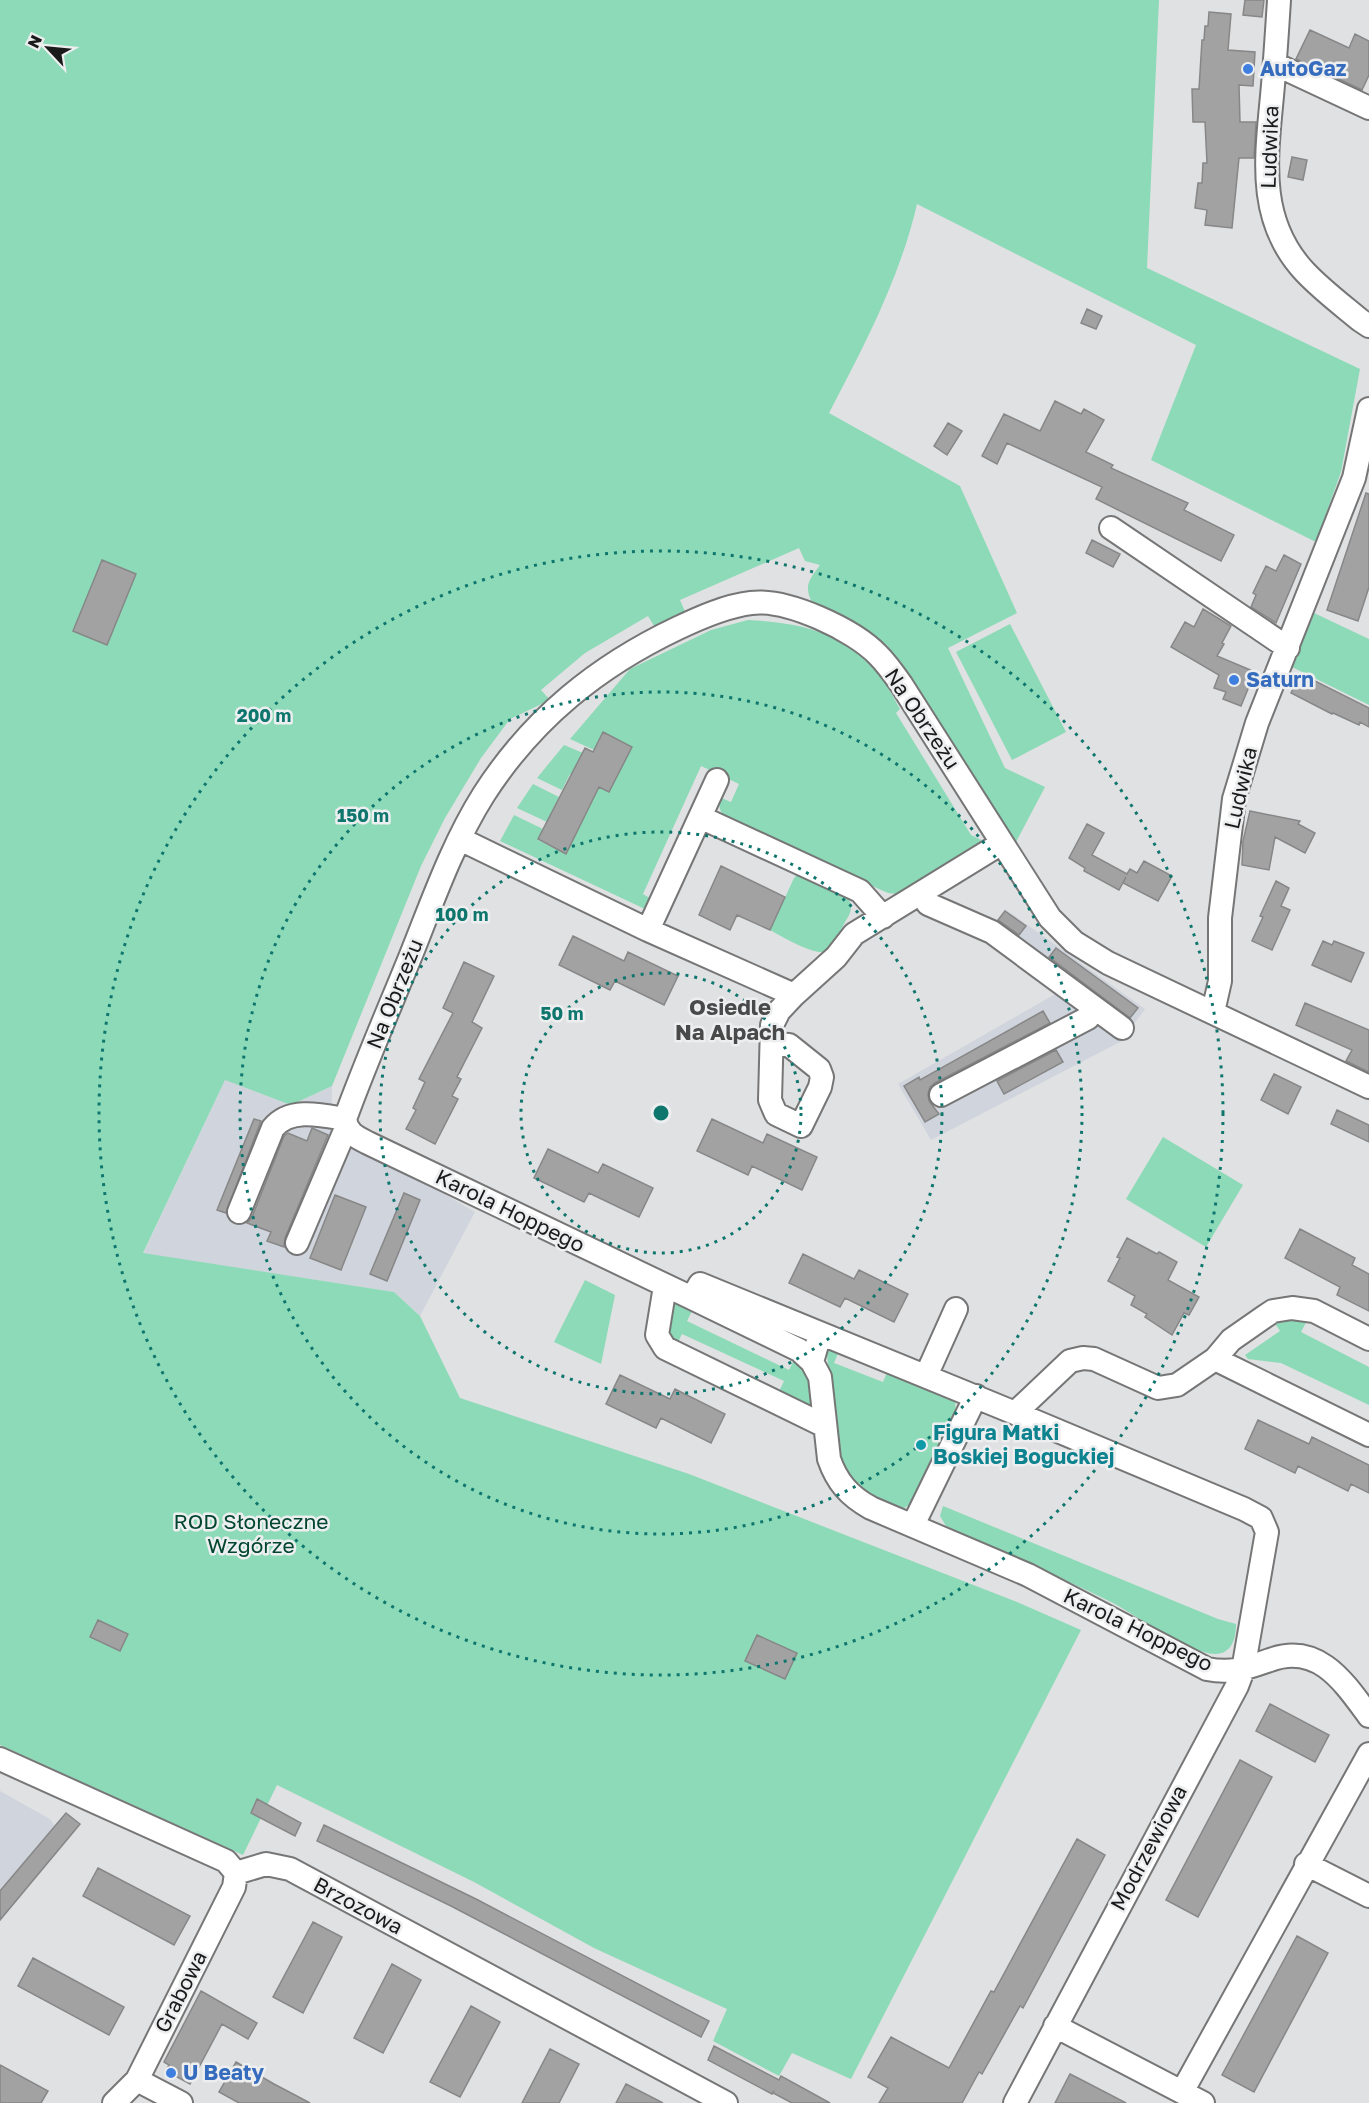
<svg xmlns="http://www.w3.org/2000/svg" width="1369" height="2103" font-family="'Golos Text',sans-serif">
  <rect width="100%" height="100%" fill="#e0e1e2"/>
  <path fill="#d0d5dd" d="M1005 909 1145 1009 1122 1041 931 1140 898 1084 1057 993 983 938Z
    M225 1080 291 1105 332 1086 331 1128 475 1212 420 1316 394 1292 143 1254Z
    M0 1791 50 1819 55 1826 0 1891Z"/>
  <path fill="#8cdab7" d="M0 0H1159L1147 268 1360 369 1341 472 1316 542 1151 460 1196 345 917 204C900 278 864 346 829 413L960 486 1017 613 948 648 1005 768 1045 787 1015 844 887 645 813 604C803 586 809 580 820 565L805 561 799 548 680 600 686 614 656 629 648 616 585 653 541 690 550 700 510 719 481 758 445 818 421 866 332 1086 291 1105 225 1080 143 1253 394 1292 420 1316 460 1398 689 1474 1017 1602 1081 1630 851 2079 792 2053 779 2076 713 2041 727 2009 594 1948 474 1882 277 1785 243 1855 0 1745Z
    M1314 613 1369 639V705L1292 667Z
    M748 620C801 623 841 631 878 673 887 684 893 697 900 709L896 713 971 835 981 840 979 845 906 891 897 894 888 893 729 822C720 814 719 808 719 797L731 802 739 784 701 766 643 894 653 900 645 909 500 841 514 815 543 829 538 840 566 854 599 787 608 792 603 732 594 750 570 739 630 669 711 630Z
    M1010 624 1066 732 1012 760 956 652Z
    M564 745 583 753 580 778 570 774 562 790 537 778Z
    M533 784 559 797 547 822 517 808Z
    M798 874 848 898C854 908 850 914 844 924 840 932 835 947 826 951 816 957 781 936 770 930L794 878Z
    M1163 1137 1243 1185 1206 1247 1126 1199Z
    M585 1280 615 1295 601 1364 554 1342Z
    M678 1302 693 1309 687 1321 789 1370 795 1358 811 1375 814 1402 804 1407 777 1396 784 1381 682 1334 676 1346 667 1340 672 1303Z
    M1310 1315 1301 1332 1369 1367V1405L1281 1363 1248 1359 1245 1355 1280 1331 1272 1319Z
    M833 1349 839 1351 834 1363 883 1382 888 1370 955 1401 956 1413 911 1504 904 1508H897L864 1494 853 1484 836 1453 827 1354 829 1350Z
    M943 1506 1218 1619 1236 1624C1236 1638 1232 1654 1215 1654 1188 1653 1139 1617 1113 1603 1058 1575 1001 1553 946 1526L940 1516Z"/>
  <path fill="#a2a2a3" stroke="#878788" stroke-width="1.5" d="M1245 0H1264L1262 17 1243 15Z
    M1209 12 1231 14 1228 50 1255 52 1253 86 1239 85 1240 122H1256L1254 158H1239L1232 228 1205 225 1207 210 1195 208 1198 183H1202L1203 163H1207L1205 122H1193L1192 89H1199L1202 40H1204L1205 26H1208Z
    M1310 30 1349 48 1355 34 1369 41V75L1362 90 1296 59Z
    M1292 157 1307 160 1303 180 1288 177Z
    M1087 309 1102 316 1096 329 1081 323Z
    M1055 401 1081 414 1084 409 1104 420 1086 452 1113 465 1111 468 1188 503 1184 510 1234 535 1221 561 1096 499 1102 487 1007 443 997 464 982 456 1004 414 1040 431Z
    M948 423 962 431 947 455 934 446Z
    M1366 493 1369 494V587L1358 621 1327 610Z
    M1092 540 1120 554 1113 567 1086 553Z
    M1284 555 1301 564 1276 623 1251 607 1256 595 1253 593 1266 566 1276 571Z
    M102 560 136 574 107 645 73 631Z
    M1203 609 1231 626 1222 643 1224 644 1217 656 1255 672 1241 706 1223 699 1226 692 1214 688 1219 675 1171 647 1185 622 1194 627Z
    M1301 674 1369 708V727L1360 722 1359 725 1333 713 1332 714 1291 693Z
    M603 732 632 747 609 792 599 787 566 854 538 839 585 748 593 752Z
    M1250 811 1300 821 1298 824 1315 833 1305 853 1275 837 1269 870 1242 865 1243 841Z
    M1087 824 1104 833 1092 855 1127 874 1130 869 1137 873 1144 861 1172 876 1158 901 1123 883 1126 877 1119 890 1084 871 1085 868 1069 858Z
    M721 866 785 897 770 930 737 915 730 930 699 915Z
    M1276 881 1289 888 1281 906 1290 910 1272 950 1252 941 1263 917 1260 916Z
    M1005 911 1026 926 1019 935 998 920Z
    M573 936 624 961 628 952 678 976 664 1005 615 981 610 990 559 965Z
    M1323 941 1332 945 1334 941 1364 953 1351 982 1312 965Z
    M1056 948 1138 1008 1130 1018 1049 957Z
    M464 962 494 976 472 1022 482 1028 457 1077 461 1079 452 1096 458 1099 435 1144 406 1129 416 1110 413 1108 425 1082 419 1079 453 1013 443 1008Z
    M1305 1003 1369 1030V1072L1346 1061 1352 1050 1296 1025Z
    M1043 1011 1050 1023 935 1083 930 1087 928 1094 929 1101 939 1114 925 1122 904 1086 919 1077 920 1080Z
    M1056 1050 1063 1062 1004 1094 997 1081Z
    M1274 1074 1301 1087 1288 1114 1261 1100Z
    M1337 1110 1369 1125V1142L1331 1124Z
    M254 1119 261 1121 226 1213 217 1210Z
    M712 1119 763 1143 767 1134 817 1157 802 1190 752 1166 748 1175 697 1151Z
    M312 1128 328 1135 285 1238 284 1247 267 1241 271 1232 247 1223 252 1217 284 1136 288 1133 307 1141Z
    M548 1149 598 1173 603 1164 653 1188 639 1217 589 1193 584 1202 534 1178Z
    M404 1193 420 1200 387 1281 370 1274Z
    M335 1195 366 1207 341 1270 310 1258Z
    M1300 1229 1355 1258 1352 1265 1369 1274V1311L1337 1295 1340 1287 1285 1258Z
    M1127 1238 1157 1254 1159 1252 1177 1262 1168 1280 1199 1297 1189 1315 1184 1313 1172 1335 1145 1317 1147 1314 1131 1305 1135 1296 1108 1281 1120 1258 1117 1257Z
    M803 1254 854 1279 859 1270 908 1294 894 1322 845 1298 840 1307 789 1283Z
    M620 1375 670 1399 675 1389 725 1414 711 1443 661 1418 656 1428 606 1404Z
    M1258 1420 1309 1444 1312 1437 1369 1465V1493L1351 1484 1348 1491 1298 1466 1295 1473 1245 1449Z
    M98 1620 128 1634 120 1651 90 1637Z
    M757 1635 797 1653 785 1679 745 1661Z
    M1270 1704 1329 1735 1315 1762 1256 1731Z
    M1240 1760 1272 1777 1198 1917 1166 1900Z
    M257 1799 301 1823 295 1836 251 1813Z
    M66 1813 80 1824 0 1920V1891Z
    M324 1825 476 1899 709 2021 701 2037 451 1906 317 1841Z
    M1077 1839 1105 1855 1023 2008 1020 2006 982 2074 979 2072 962 2103H879L888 2088 868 2077 891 2037 949 2068 991 1991 994 1992Z
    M98 1868 190 1916 174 1945 83 1896Z
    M313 1922 342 1937 303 2013 273 1997Z
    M1297 1936 1328 1953 1254 2092 1222 2075Z
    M33 1958 124 2007 109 2035 18 1986Z
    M392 1964 421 1980 383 2053 354 2038Z
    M201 1991 257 2023 248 2039 222 2024 190 2084 166 2071 169 2065 164 2062Z
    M471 2006 500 2022 460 2097 430 2082Z
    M714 2046 779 2080 781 2076 830 2103H792L773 2093 774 2091 772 2094 708 2060Z
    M550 2049 579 2064 559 2103H522Z
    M236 2062 274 2084 310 2103H239L219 2092Z
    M0 2065 48 2091 41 2103H0Z
    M1070 2074 1076 2077 1126 2103H1055Z
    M626 2084 663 2103H616Z"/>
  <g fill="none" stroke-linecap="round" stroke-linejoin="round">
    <defs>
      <path id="minor" d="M1279 0C1277 32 1275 64 1272 96 1266 159 1257 221 1305 272 1322 290 1342 305 1360 320L1369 326
        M1275 64 1369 108
        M1111 528 1288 648
        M700 817 860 891 883 917
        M460 839 648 930 794 995 836 957 854 934 1002 843
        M921 894 928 904 992 932 1122 1028
        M648 930 717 780
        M1213 1012 1220 981V918L1234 799 1257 723 1354 478 1369 409
        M772 1044 789 1045 819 1069 822 1077 820 1087 801 1126 776 1114 770 1100 772 1025 779 1011 794 995
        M1369 1087 1108 963 1074 942 1050 918 901 684C894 674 887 664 878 655 854 630 787 598 751 603 726 606 701 617 678 628 598 666 533 718 484 794 453 843 433 900 411 955 389 1009 365 1064 345 1119 347 1133 356 1137 368 1143L692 1298 700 1284 1015 1413 1070 1361 1083 1358 1094 1359 1158 1388 1177 1385 1215 1359 1231 1340 1264 1317 1273 1311 1292 1308 1314 1311 1369 1339
        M941 1095 1088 1018 1095 1008
        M239 1212 273 1128C290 1107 322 1115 345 1119
        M297 1243 346 1128
        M665 1286 657 1335 665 1348 825 1426
        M692 1298 799 1350 812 1362
        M820 1334 812 1362 820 1377 829 1459C837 1482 849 1496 871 1508L1028 1575 1207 1669C1232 1674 1247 1668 1270 1660 1318 1642 1344 1682 1369 1716
        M1215 1359 1369 1435
        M926 1376 956 1309
        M913 1525 976 1396
        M0 1759 226 1861 236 1873
        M1306 1864 1369 1896
        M236 1873 266 1864 290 1869 726 2103
        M1055 2026 1203 2103
        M137 2080 181 2103
        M1182 2092 1369 1754
        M114 2103 137 2080 234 1887 236 1873
        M1015 2103 1237 1686 1243 1670 1267 1532 1261 1518 1244 1509 1015 1413"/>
    </defs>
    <use href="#minor" stroke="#767677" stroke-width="26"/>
    <use href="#minor" stroke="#fff" stroke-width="22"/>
  </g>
  <g fill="none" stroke="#0f766e" stroke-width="3" stroke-dasharray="3 6">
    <circle cx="661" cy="1113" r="140"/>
    <circle cx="661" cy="1113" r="281"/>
    <circle cx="661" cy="1113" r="421"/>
    <circle cx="661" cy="1113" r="562"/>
  </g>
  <g fill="#3f7fe0" stroke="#edeeef" stroke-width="2">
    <circle cx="1248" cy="69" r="6"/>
    <circle cx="1234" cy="680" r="6"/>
    <circle cx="171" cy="2073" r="6"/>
  </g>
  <circle fill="#0f9aa8" stroke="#edeeef" stroke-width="2" cx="921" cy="1445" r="6"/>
  <g text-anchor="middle" stroke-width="5" stroke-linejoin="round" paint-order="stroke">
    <g font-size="21" font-weight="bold" fill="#366cbe" stroke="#edeeef" text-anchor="start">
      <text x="1260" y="76">AutoGaz</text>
      <text x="1246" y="687">Saturn</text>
      <text x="183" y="2080">U Beaty</text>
    </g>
    <g font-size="21" fill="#1a1a1a" stroke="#edeeef">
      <text transform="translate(1270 147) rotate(-88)" y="7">Ludwika</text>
      <text transform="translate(922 719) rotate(56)" y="7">Na Obrzeżu</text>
      <text transform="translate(1241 788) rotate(-77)" y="7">Ludwika</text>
      <text transform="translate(395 994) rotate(-68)" y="7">Na Obrzeżu</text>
      <text transform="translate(510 1211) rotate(26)" y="7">Karola Hoppego</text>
      <text transform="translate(1138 1630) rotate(26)" y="7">Karola Hoppego</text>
      <text transform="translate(1149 1848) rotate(-62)" y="7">Modrzewiowa</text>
      <text transform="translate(358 1906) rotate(28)" y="7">Brzozowa</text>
      <text transform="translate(181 1992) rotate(-63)" y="7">Grabowa</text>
    </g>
    <g font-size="21" font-weight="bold" fill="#0d838f" stroke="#edeeef" text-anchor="start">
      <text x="933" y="1440">Figura Matki<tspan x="933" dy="24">Boskiej Boguckiej</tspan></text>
    </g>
    <g font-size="21" fill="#00462f" stroke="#edeeef">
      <text x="251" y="1529">ROD Słoneczne<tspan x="251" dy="24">Wzgórze</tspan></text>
    </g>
    <g font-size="22" font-weight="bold" fill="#49494a" stroke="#edeeef">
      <text x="730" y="1015">Osiedle<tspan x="730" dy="25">Na Alpach</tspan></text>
    </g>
  </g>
  <circle cx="661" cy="1113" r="9" fill="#0f766e" stroke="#edeeef" stroke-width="3"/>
  <g font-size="18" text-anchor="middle" font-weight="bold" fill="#0f766e" stroke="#edeeef" stroke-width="5" stroke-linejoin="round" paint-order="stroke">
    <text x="264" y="722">200 m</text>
    <text x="363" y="822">150 m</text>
    <text x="462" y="921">100 m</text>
    <text x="562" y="1020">50 m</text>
  </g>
  <g transform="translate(48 48) rotate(296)" stroke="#edeeef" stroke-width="4.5" paint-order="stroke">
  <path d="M0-4.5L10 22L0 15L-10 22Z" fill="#1a1a1a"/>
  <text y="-9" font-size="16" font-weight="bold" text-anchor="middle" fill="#1a1a1a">N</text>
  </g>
</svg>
